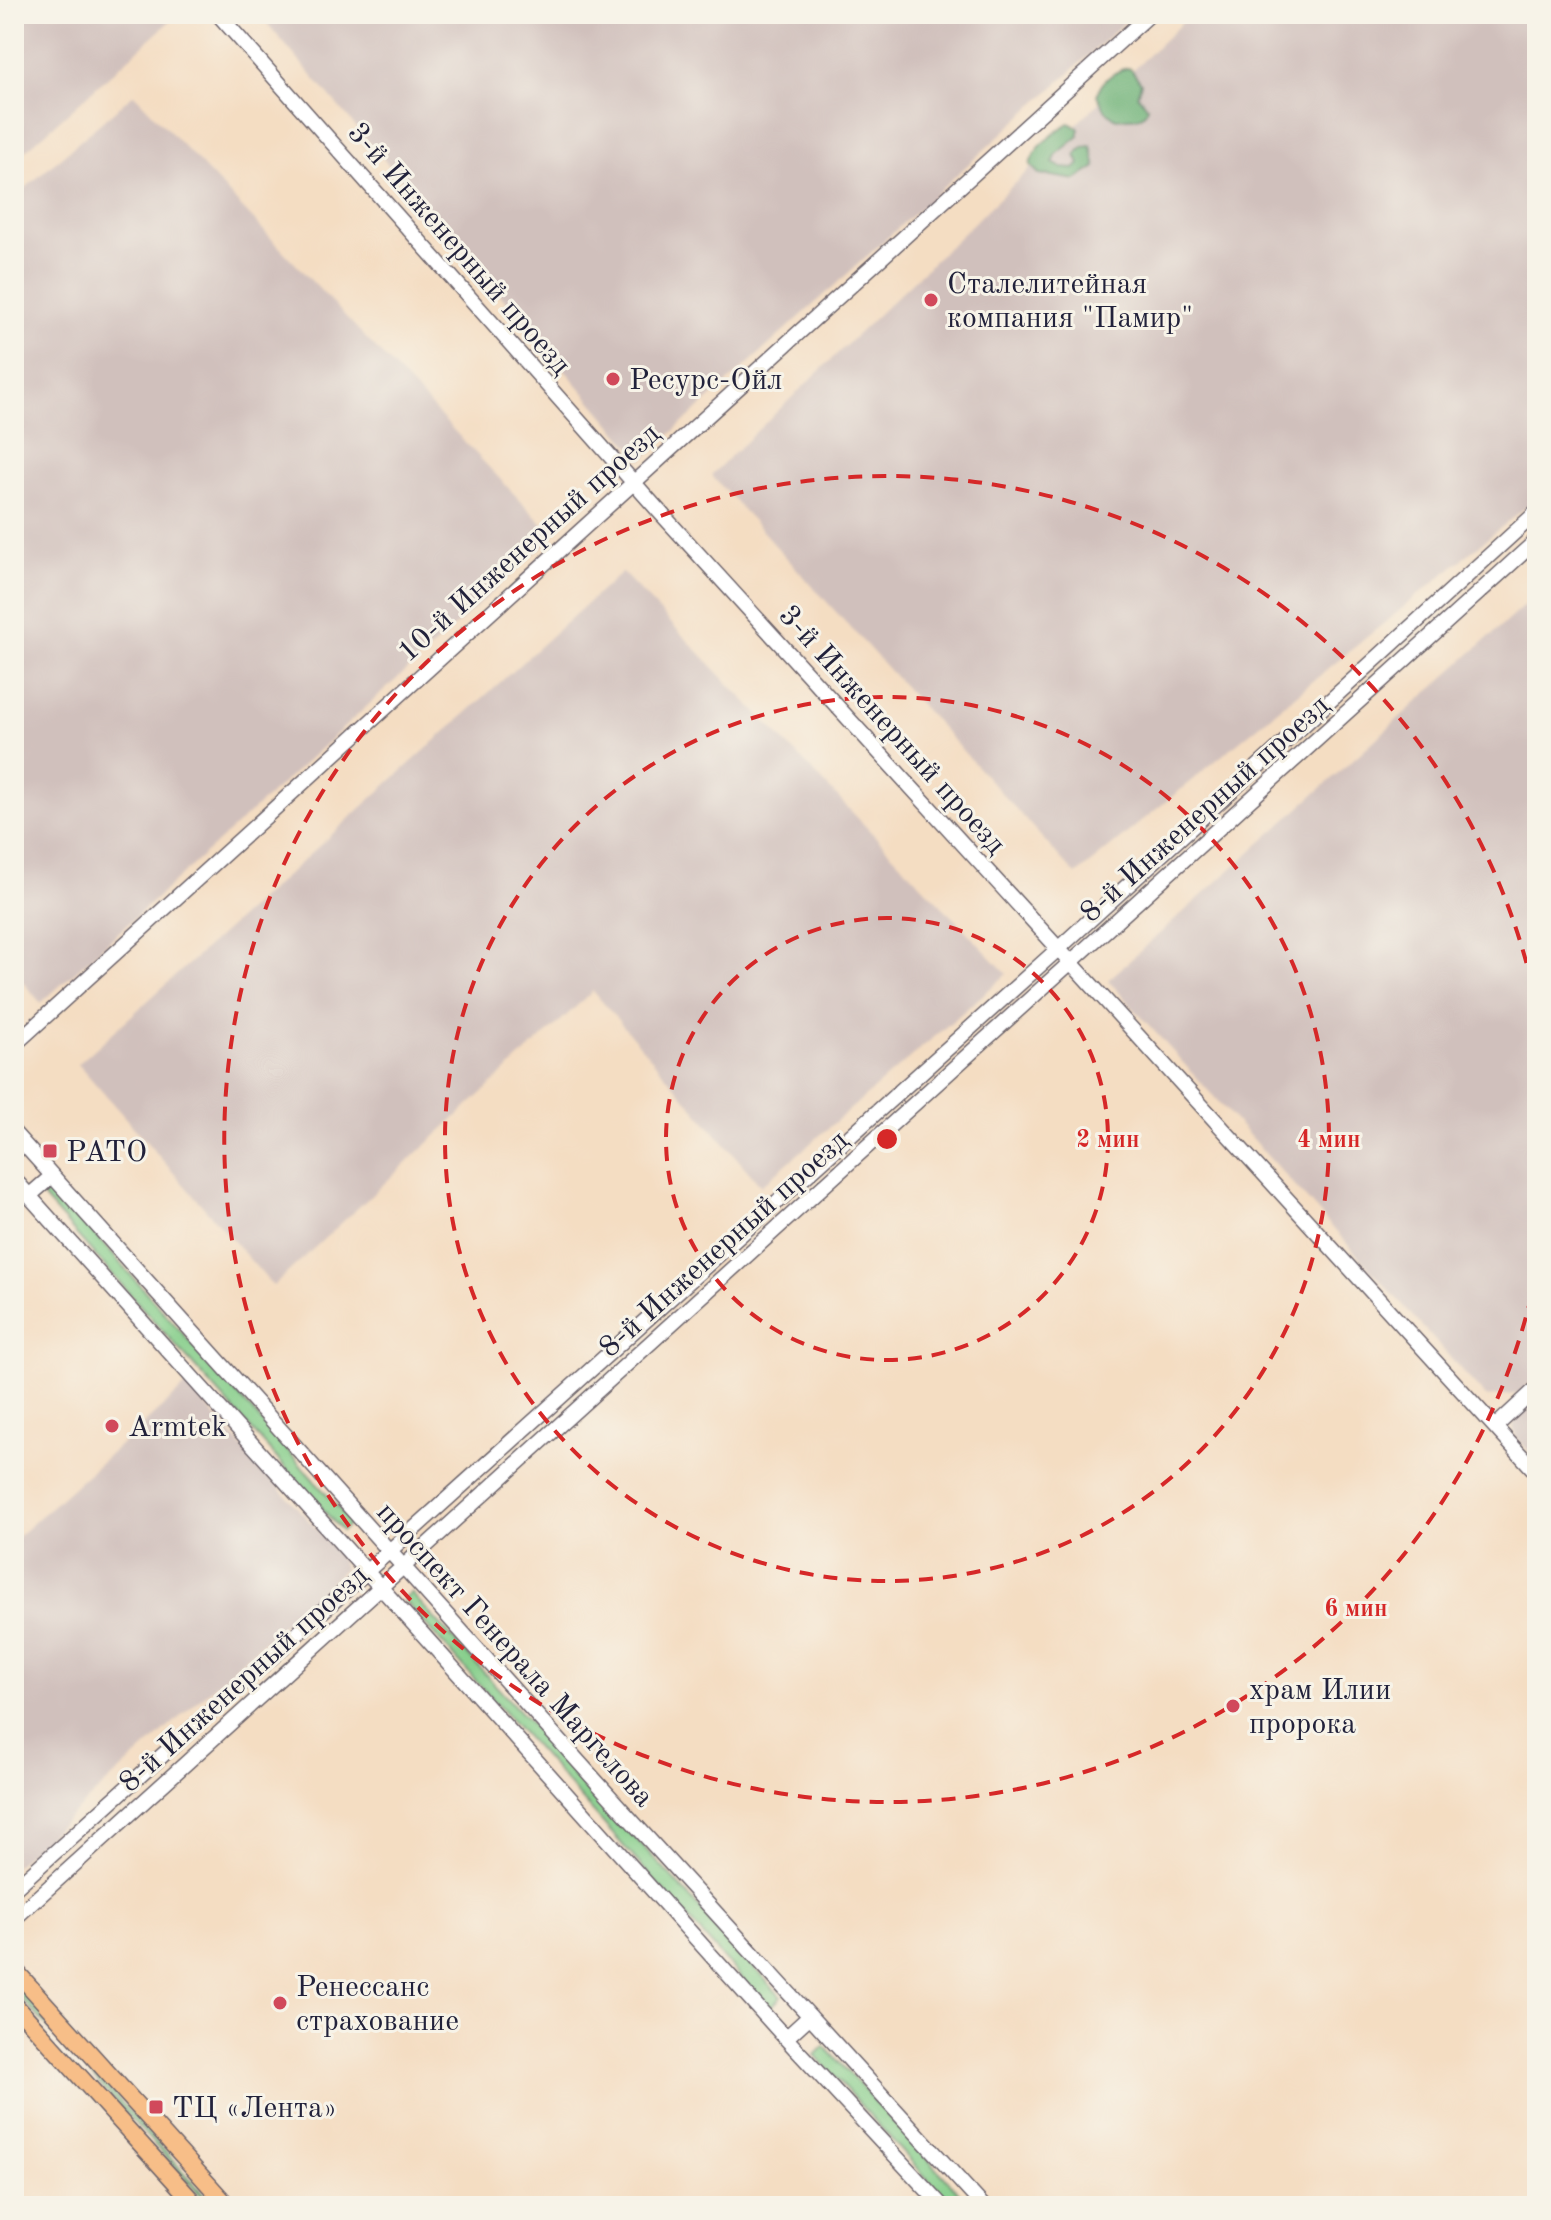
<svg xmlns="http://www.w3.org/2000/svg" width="1551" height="2220" font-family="'Old Standard TT',serif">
  <rect width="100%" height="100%" fill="#f7f3e8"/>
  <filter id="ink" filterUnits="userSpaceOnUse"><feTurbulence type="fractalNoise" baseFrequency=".0125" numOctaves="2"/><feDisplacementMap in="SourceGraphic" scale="16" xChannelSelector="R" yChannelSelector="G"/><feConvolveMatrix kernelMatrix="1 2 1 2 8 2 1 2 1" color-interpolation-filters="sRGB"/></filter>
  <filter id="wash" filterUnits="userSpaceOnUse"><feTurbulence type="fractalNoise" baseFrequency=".006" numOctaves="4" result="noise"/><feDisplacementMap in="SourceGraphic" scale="32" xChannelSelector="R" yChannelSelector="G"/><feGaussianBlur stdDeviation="1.8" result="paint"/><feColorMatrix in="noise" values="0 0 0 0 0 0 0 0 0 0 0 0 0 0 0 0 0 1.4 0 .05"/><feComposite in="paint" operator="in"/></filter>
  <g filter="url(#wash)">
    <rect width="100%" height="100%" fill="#f4ddc2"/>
    <path fill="#d0c0bc" d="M14 14H178L14 161Z
      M259 14H1134L642 460Z
      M1191 14H1536L1537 498 1076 875 711 475Z
      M134 94 554 536 41 1003 14 972V198Z
      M622 572 1007 974 761 1186 593 991 273 1286 78 1064Z
      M1537 594V959L1521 962 1537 980V1376L1517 1394 1486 1397 1108 980Z
      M187 1385 339 1554 344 1569 14 1867V1540Z
      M1537 1396V1460L1516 1437 1513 1426 1517 1416Z"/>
    <path fill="#85ce8a" stroke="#547862" stroke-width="2" d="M49 1187 54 1189 351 1522 342 1531 44 1198 43 1193Z
      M411 1593 781 1997 769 2009 404 1600Z
      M14 1982 214 2206H210L14 1990Z
      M824 2046 971 2206H952L815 2055Z"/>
    <path fill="#6cb176" stroke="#476a58" stroke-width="2" d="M1127 68 1131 69 1141 83 1137 95 1148 107C1143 122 1129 116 1116 119L1106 111 1097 95C1101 81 1113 72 1127 68Z
      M1069 123 1079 128V136L1057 154 1053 163 1062 168 1075 169 1080 164 1076 155 1083 147 1091 146 1096 167 1076 180 1039 174 1030 165C1034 147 1054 133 1069 123Z"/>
  </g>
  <g filter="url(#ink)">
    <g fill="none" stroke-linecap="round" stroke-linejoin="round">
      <defs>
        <path id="minor" d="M218 14 658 510 1537 1473
          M14 1045 1150 14
          M14 1133 621 1809 983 2206
          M14 1179 780 2032 942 2206
          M29 1196 52 1176
          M1496 1426 1537 1388
          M14 1889 1058 949 1537 512
          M14 1919 1537 540
          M786 2038 810 2016"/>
        <path id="major" d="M14 1969 228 2206
          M14 2004 197 2206"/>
      </defs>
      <use href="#minor" stroke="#6c636a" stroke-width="17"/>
      <use href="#major" stroke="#6c636a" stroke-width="19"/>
      <use href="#minor" stroke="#fff" stroke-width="14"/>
      <use href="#major" stroke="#f7be88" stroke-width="16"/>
    </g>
  </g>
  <g fill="none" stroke="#d62828" stroke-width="4" stroke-dasharray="14 10">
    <circle cx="887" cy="1139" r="221"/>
    <circle cx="887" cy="1139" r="442"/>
    <path d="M1537 1271A663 663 0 1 1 1537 1007"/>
  </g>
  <g fill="#d1495b" stroke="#f7f3e8" stroke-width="3">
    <circle cx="931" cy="300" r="8"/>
    <circle cx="613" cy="379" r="8"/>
    <rect x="42" y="1143" width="16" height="16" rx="4"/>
    <circle cx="112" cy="1426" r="8"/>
    <circle cx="1233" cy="1706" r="8"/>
    <circle cx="280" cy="2003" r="8"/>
    <rect x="148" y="2099" width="16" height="16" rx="4"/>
  </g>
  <g text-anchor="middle" stroke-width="6" stroke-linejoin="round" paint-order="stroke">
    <g font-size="30" fill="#22223b" stroke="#f7f3e8">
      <text transform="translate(460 248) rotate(49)" y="10">3-й Инженерный проезд</text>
      <text transform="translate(528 542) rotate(-42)" y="10">10-й Инженерный проезд</text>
      <text transform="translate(893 729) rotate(48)" y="10">3-й Инженерный проезд</text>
      <text transform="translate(1204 808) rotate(-42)" y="10">8-й Инженерный проезд</text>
      <text transform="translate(723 1243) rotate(-42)" y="10">8-й Инженерный проезд</text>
      <text transform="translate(516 1654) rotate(48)" y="10">проспект Генерала Маргелова</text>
      <text transform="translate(243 1678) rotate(-42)" y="10">8-й Инженерный проезд</text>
    </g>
    <g font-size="30" fill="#22223b" stroke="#f7f3e8" text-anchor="start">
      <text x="947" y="293">Сталелитейная<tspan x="947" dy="34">компания "Памир"</tspan></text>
      <text x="629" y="389">Ресурс-Ойл</text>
      <text x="66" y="1161">РАТО</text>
      <text x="128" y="1436">Armtek</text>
      <text x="1249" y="1699">храм Илии<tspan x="1249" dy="34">пророка</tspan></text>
      <text x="296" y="1996">Ренессанс<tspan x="296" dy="34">страхование</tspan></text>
      <text x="172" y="2117">ТЦ «Лента»</text>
    </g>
  </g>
  <circle cx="887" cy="1139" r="12" fill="#d62828" stroke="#f7f3e8" stroke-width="4"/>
  <g font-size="24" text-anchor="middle" font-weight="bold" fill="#d62828" stroke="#f7f3e8" stroke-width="6" stroke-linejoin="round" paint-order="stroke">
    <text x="1108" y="1147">2 мин</text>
    <text x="1329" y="1147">4 мин</text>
    <text x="1356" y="1616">6 мин</text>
  </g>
  <rect width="1551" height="2220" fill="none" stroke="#f7f3e8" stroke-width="48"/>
</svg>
